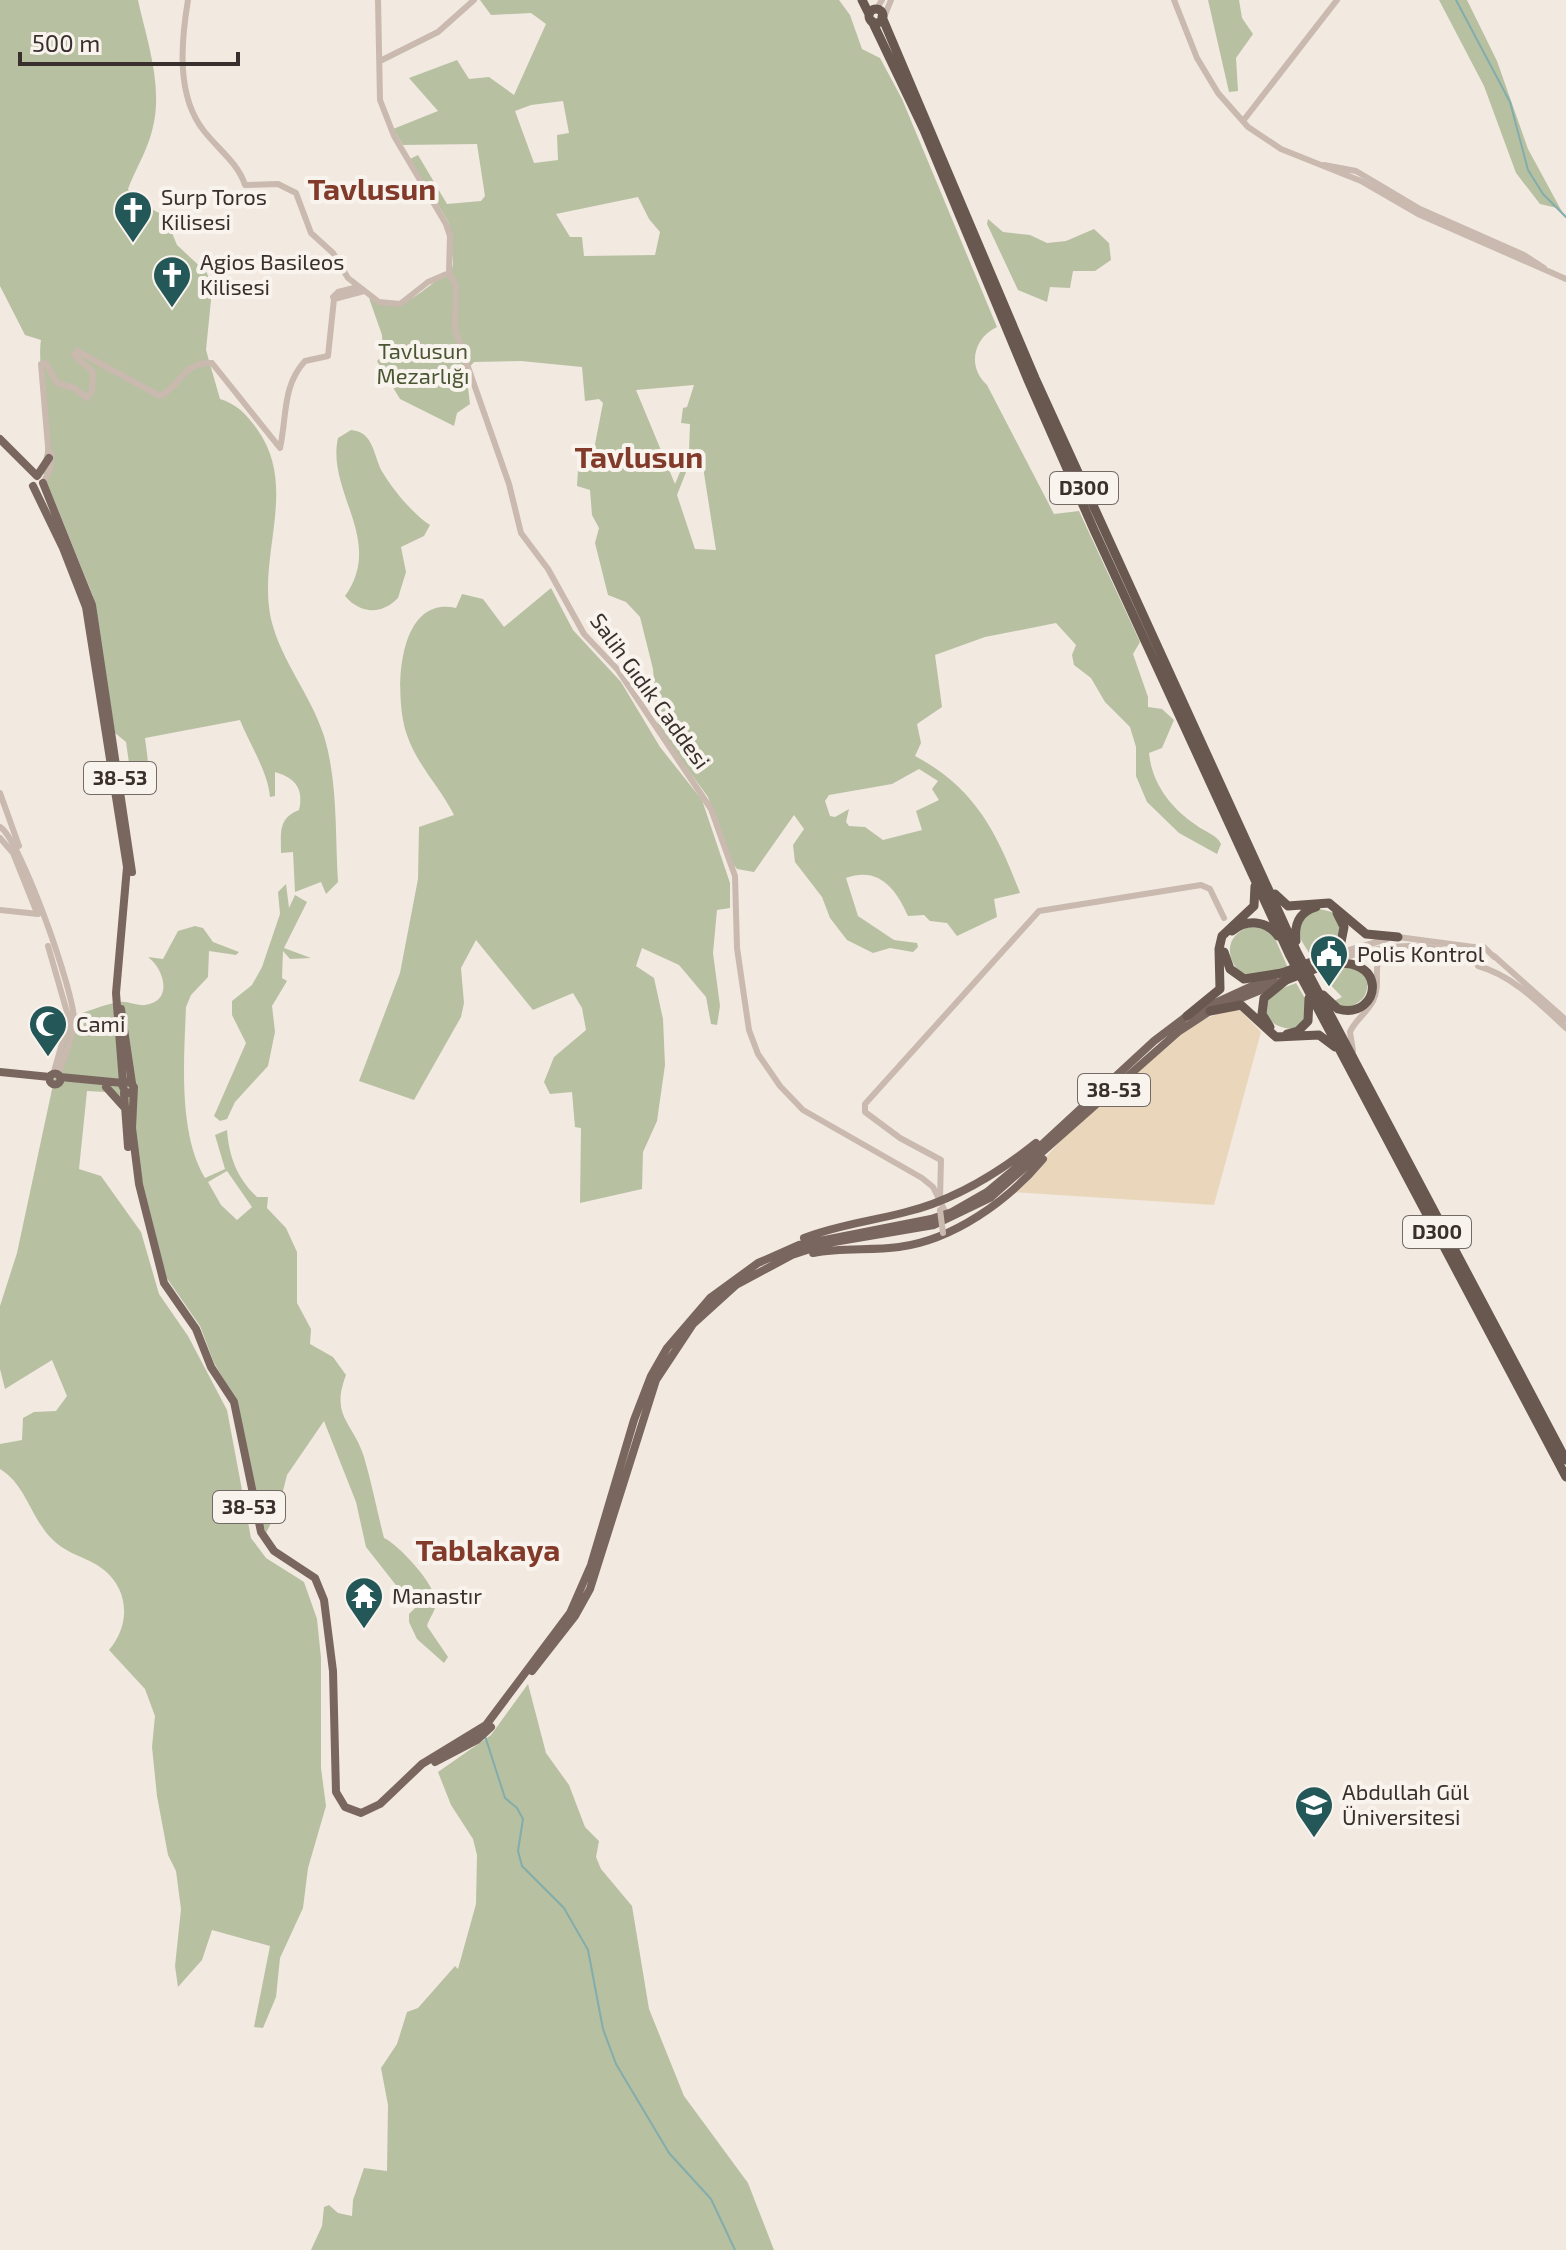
<svg xmlns="http://www.w3.org/2000/svg" width="1566" height="2250" font-family="'Exo 2',sans-serif">
  <rect width="100%" height="100%" fill="#f2e9e1"/>
  <path fill="#b8c0a2" fill-rule="evenodd" d="M0 0H138C147 42 164 87 152 131 147 151 135 170 128 189L134 200 165 216 177 245 207 273 212 290 206 350 220 399C237 404 247 415 257 429 299 487 257 555 271 619 281 661 311 695 324 736 338 782 335 834 338 882L326 894 321 882 295 892 293 852 281 853C281 833 278 818 299 810 304 788 295 778 275 772V796L270 797C268 772 250 745 240 720L145 738 148 762 141 767 129 763 126 742 115 733 93 596 40 465C55 449 36 369 41 340L25 335 0 286Z
    M480 0H839L850 15 862 49 880 58 902 99 997 327C973 338 967 367 987 385L1054 514 1079 511 1140 642 1133 654 1148 697V707L1162 709 1174 720 1162 748 1149 753C1152 784 1171 808 1196 825 1205 832 1216 834 1221 844L1217 854 1179 833 1147 802 1136 776V747L1130 727 1105 702 1091 678 1074 665 1072 655 1076 645 1056 623 985 637 935 655 942 707 917 724 921 743 915 756C974 787 997 832 1020 893L994 899 997 917 957 936 947 923 930 921 924 915 908 916C896 889 879 866 846 878L858 916 894 940 917 943 918 947 913 952 890 948 873 953 847 940 830 918 822 897 795 862 793 845 804 829 794 815 754 872 737 869 728 857 708 797 658 729 653 669 640 617 626 602 608 595 595 543 599 528 592 515 590 490 577 486 578 470H590L603 403 599 399 585 401 582 367 521 361 474 362 466 371 470 404 457 413 454 426 400 399 377 361 383 355 382 335 369 298C401 319 424 287 452 269L453 263 449 223 410 159 418 155 447 204 481 201 485 196 477 144 403 145 393 129 438 111 409 78 457 60 469 79 489 77 514 95 546 24 531 13 491 15ZM563 101 569 133 557 135 558 160 534 163 515 111 531 105ZM638 197 649 219 660 232 655 255 584 256 582 237H570L556 214ZM694 385 687 407 683 408 681 423 690 424 689 451 675 484 636 390ZM692 465 703 467 716 550 695 549 677 495 688 467ZM919 769 938 781 932 789 939 800 916 811 922 830 883 840 865 827 849 826 846 822 849 809 835 817 830 816 825 801 829 795 892 784Z
    M1208 0H1239L1242 18 1253 34 1236 58 1238 91 1229 92Z
    M1439 0H1467L1497 61 1528 149 1566 219 1557 208 1540 204 1516 173 1484 86Z
    M988 219 1003 232 1030 235 1047 243 1066 241 1094 229 1109 243 1111 260 1095 271H1073L1070 288 1050 287 1047 302 1018 290 987 224Z
    M351 430C375 432 373 457 383 473 393 490 414 515 430 525L424 536 401 547 406 572 398 598C382 615 360 614 345 596 385 540 326 492 338 438Z
    M551 588 573 630 621 682 660 747 702 800 730 883V908L717 910 713 953 720 1006 717 1025 711 1024 706 997 679 965 642 948 636 966 654 978 663 1019 665 1065 657 1121 643 1152 642 1189 580 1203 581 1128 575 1127 572 1092 550 1094 544 1082 554 1057 586 1030 582 1008 573 993 533 1010 476 940 461 968 464 1003 461 1017 414 1100 359 1081 400 973 418 879 419 827 454 815C440 787 417 765 407 735 394 700 395 594 456 608L462 594 483 599 504 627Z
    M286 884 289 908 295 895 307 902 284 948 311 958 290 959 283 951 282 978 287 981 272 1006 275 1032 268 1066 235 1102 227 1119 220 1121 214 1116 246 1043 232 1015V1001L252 985 262 967 280 914 278 892Z
    M1315 908 1332 912 1340 924C1337 945 1330 949 1311 956 1295 930 1292 930 1315 908Z
    M195 926 203 928 213 942 239 952 236 955 209 951 208 977 191 995 186 1007C184 1059 178 1133 205 1178L225 1169 215 1135 227 1130C229 1157 237 1178 257 1197H268L267 1208 286 1228 297 1252V1303L311 1329 310 1344 333 1357 346 1375C330 1417 353 1422 364 1457 372 1484 377 1511 384 1538 398 1544 436 1585 436 1602 436 1611 429 1618 427 1626L448 1657 444 1663 417 1639 409 1622V1614L421 1602 419 1593 399 1589 366 1547 356 1502 324 1421 287 1475 279 1507 266 1533 256 1502 238 1403 214 1363 200 1326 166 1277 138 1163 128 1099 115 1101 106 1092 87 1091 79 1169 101 1176 141 1232 159 1294 188 1336 227 1410 251 1538 266 1558 304 1582 317 1619 321 1658V1768L326 1806 308 1868 303 1908 280 1958 276 1997 263 2028 254 2027 270 1946 212 1930 202 1960 178 1987 175 1966 181 1909 176 1871 168 1855 157 1796 152 1747 155 1716 145 1689 109 1650C133 1622 128 1584 97 1565 80 1555 63 1552 50 1537 30 1515 25 1484 0 1469V1444L22 1440 23 1418 34 1412 56 1411 67 1396 52 1360 5 1389 0 1369V1306L17 1253 54 1080 71 1017C87 1012 104 1004 120 1002 128 1001 137 1006 145 1005 174 1001 164 969 148 957L163 959 178 931ZM227 1171 252 1207 237 1220 221 1205 208 1182Z
    M1257 926 1273 934 1288 968 1245 976C1221 959 1226 929 1257 926Z
    M1352 965 1368 979C1367 997 1364 1000 1348 1008L1332 1002 1342 997 1320 974Z
    M1296 983 1306 1000V1018L1297 1028C1276 1032 1252 1013 1272 994 1278 989 1289 986 1296 983Z
    M528 1684 546 1753 569 1785 585 1827 599 1841 596 1857 601 1869 632 1906 649 2009 684 2096 748 2183 774 2250H311L322 2226 324 2207 329 2205 338 2213 352 2216 353 2200 364 2168 387 2171 388 2105 381 2068 397 2044 407 2012 418 2008 455 1966 458 1969 476 1904 477 1855 473 1839 451 1805 438 1772 491 1735Z"/>
  <path fill="#ead7bb" d="M1239 1009 1261 1032 1214 1205 1014 1192C1061 1141 1171 1014 1239 1009Z"/>
  <g fill="none" stroke-linecap="round" stroke-linejoin="round">
    <path stroke="#82adac" stroke-width="2" d="M1456 0 1510 102 1528 170 1543 194 1566 217
      M485 1736 505 1798 517 1808 523 1819 518 1851 522 1866 564 1908 588 1950 603 2029 616 2064 669 2153 711 2199 735 2250"/>
    <path stroke="#c9b9ae" stroke-width="6" d="M188 0C181 42 176 96 204 131 218 149 238 163 245 185L278 184 296 193 311 233 333 253 348 278 379 302 400 304 428 282 449 273
      M378 0 380 100 394 136 446 224 450 236 449 273
      M1174 0 1197 58 1218 93 1248 127 1281 149 1361 181 1418 214 1566 279
      M879 5 882 0
      M884 17 891 0
      M380 61 438 32 474 0
      M1243 121 1337 0
      M1324 165 1356 171 1420 209 1524 255 1544 268
      M449 273 456 285 455 330 509 484 521 533 548 569 584 634 618 670 711 809 735 876 737 948 749 1030 758 1054 780 1086 803 1110 922 1178 933 1187 944 1209
      M333 297 338 292 358 287
      M49 458 41 364 46 363 57 383 74 388 87 398 92 391 93 372 74 355 77 351 160 396C179 388 183 361 212 363L280 448C287 417 282 386 305 361L328 356 334 299 364 291
      M43 483 50 470 52 454
      M0 793 19 846
      M0 827C20 838 76 996 74 1022 73 1039 63 1059 58 1075
      M0 838 13 853 37 913
      M0 910 38 914
      M1398 937 1481 948
      M48 946 69 1019 53 1075
      M1494 956 1566 1020
      M1325 957 1387 939
      M1474 958 1477 950 1484 947 1494 957
      M1333 962C1382 943 1424 940 1474 958L1478 966C1512 975 1540 1004 1566 1028
      M1353 1051 1350 1032C1355 1020 1367 1013 1373 1001 1385 977 1362 953 1402 948
      M940 1199 941 1160 900 1138 865 1112V1104L1039 911 1201 885 1210 889 1224 918"/>
    <path stroke="#79665e" stroke-width="8" d="M0 439 37 476 49 458
      M43 483 92 605 132 872
      M33 486 63 548 86 607 127 867 116 993 123 1083 60 1077
      M121 1009 132 1083
      M0 1072 50 1077
      M49.5 1079a5.5 5.5 0 1 1 11 0a5.5 5.5 0 1 1-11 0Z
      M106 1087 124 1107
      M133 1091 126 1094 122 1085 129 1081 134 1087 132 1128 139 1184 164 1283 196 1329 211 1367 234 1402 261 1532 274 1551 315 1578 324 1600 333 1671 336 1792 345 1807 361 1813 380 1804 422 1764 486 1725 570 1613 591 1565 634 1420 651 1376 667 1348 710 1298 758 1263 799 1245 931 1219 952 1212 987 1192 1022 1163 1154 1041 1187 1016 1274 976
      M124 1093 128 1147
      M804 1238C837 1225 872 1221 906 1212 955 1200 997 1174 1036 1143
      M813 1253C842 1247 870 1251 899 1247 953 1240 1008 1201 1043 1159
      M532 1671 575 1616 590 1589 656 1380 693 1324 736 1285 792 1255 828 1243 934 1225 990 1198 1178 1032 1210 1011 1285 980
      M435 1762 477 1740 491 1727"/>
    <path stroke="#695850" stroke-width="9" d="M862 0 869 14
      M869 16a7 7 0 1 1 14 0a7 7 0 1 1-14 0Z
      M882 17 1035 378 1297 952 1566 1460
      M872 21 924 130 1028 380 1094 530 1290 956 1566 1477
      M1275 894 1288 906 1329 903 1366 934 1398 937
      M1232 931C1247 919 1266 920 1278 936
      M1296 941C1294 924 1299 912 1316 907
      M1224 952 1230 969 1244 979 1282 973
      M1317 960 1341 942 1344 927 1337 913
      M1322 966C1391 949 1382 1021 1338 1009L1323 995
      M1210 1011 1241 1005 1276 1037 1319 1035 1335 1047
      M1187 1016 1220 989 1219 949 1222 936 1254 906 1255 886
      M1270 1027 1262 1014 1264 998 1286 980
      M1287 1034 1298 1031 1308 1021 1309 998"/>
    <path stroke="#c9b9ae" stroke-width="6" d="M940 1210 943 1233"/>
    <path stroke="#695850" stroke-width="9" d="M1282 973 1317 960
      M1286 980 1322 966"/>
  </g>
  <defs>
    <symbol id="church-pin" viewBox="-11 -11 22 30"><path d="M0 17L-7.5 6A9.5 9.5 0 1 1 7.5 6Z" fill="#245757" stroke="#f9f3ee"/><path d="M-1.2-6h2.4v3.5h3.3v2.4h-3.3V6h-2.4V-.1h-3.3v-2.4h3.3Z" fill="#fff"/></symbol>
    <symbol id="civic-pin" viewBox="-11 -11 22 30"><path d="M0 17L-7.5 6A9.5 9.5 0 1 1 7.5 6Z" fill="#245757" stroke="#f9f3ee"/><path d="M-.6-6.5H3V-4.5H.6V-3L4-1V1h2V6H-6V1h2V-1L-.6-3ZM-1.2 2.5V6h2.4V2.5Z" fill="#fff"/></symbol>
    <symbol id="mosque-pin" viewBox="-11 -11 22 30"><path d="M0 17L-7.5 6A9.5 9.5 0 1 1 7.5 6Z" fill="#245757" stroke="#f9f3ee"/><path d="M3.5-4.9A6 6 0 1 0 3.5 4.9A5 5 0 1 1 3.5-4.9Z" fill="#fff"/></symbol>
    <symbol id="temple-pin" viewBox="-11 -11 22 30"><path d="M0 17L-7.5 6A9.5 9.5 0 1 1 7.5 6Z" fill="#245757" stroke="#f9f3ee"/><path d="M0-6L5-2H3V0L6.5 2.5H4V6H1.5V3h-3V6H-4V2.5H-6.5L-3 0V-2H-5Z" fill="#fff"/></symbol>
    <symbol id="university-pin" viewBox="-11 -11 22 30"><path d="M0 17L-7.5 6A9.5 9.5 0 1 1 7.5 6Z" fill="#245757" stroke="#f9f3ee"/><path d="M0-5L7-2L0 1L-7-2ZM-4 1L0 2.5L4 1V4Q0 6-4 4Z" fill="#fff"/></symbol>
  </defs>
  <g fill-rule="evenodd">
    <use href="#church-pin" x="111" y="188" width="44" height="60"/>
    <use href="#church-pin" x="150" y="253" width="44" height="60"/>
    <use href="#civic-pin" x="1307" y="932" width="44" height="60"/>
    <use href="#mosque-pin" x="26" y="1002" width="44" height="60"/>
    <use href="#temple-pin" x="342" y="1574" width="44" height="60"/>
    <use href="#university-pin" x="1292" y="1783" width="44" height="60"/>
  </g>
  <g text-anchor="middle" stroke-width="8" stroke-linejoin="round" paint-order="stroke">
    <g fill="#f9f3ee" stroke="#736a66" stroke-width="2">
      <rect x="1050" y="472" width="68" height="32" rx="6"/>
      <rect x="84" y="762" width="72" height="32" rx="6"/>
      <rect x="1078" y="1074" width="72" height="32" rx="6"/>
      <rect x="1403" y="1216" width="68" height="32" rx="6"/>
      <rect x="213" y="1491" width="72" height="32" rx="6"/>
    </g>
    <g font-size="20" font-weight="bold" fill="#392f2c">
      <text x="1084" y="495">D300</text>
      <text x="120" y="785">38-53</text>
      <text x="1114" y="1097">38-53</text>
      <text x="1437" y="1239">D300</text>
      <text x="249" y="1514">38-53</text>
    </g>
    <g font-size="22" fill="#392f2c" stroke="#f9f3ee" text-anchor="start">
      <text x="161" y="205">Surp Toros<tspan x="161" dy="25">Kilisesi</tspan></text>
      <text x="200" y="270">Agios Basileos<tspan x="200" dy="25">Kilisesi</tspan></text>
      <text x="1357" y="962">Polis Kontrol</text>
      <text x="76" y="1032">Cami</text>
      <text x="392" y="1604">Manastır</text>
      <text x="1342" y="1800">Abdullah Gül<tspan x="1342" dy="25">Üniversitesi</tspan></text>
    </g>
    <g font-size="22" fill="#4a5531" stroke="#f9f3ee">
      <text x="423" y="359">Tavlusun<tspan x="423" dy="25">Mezarlığı</tspan></text>
    </g>
    <g font-size="22" fill="#392f2c" stroke="#f9f3ee">
      <text transform="translate(650 691) rotate(54)" y="8">Salih Gıdık Caddesi</text>
    </g>
    <g font-size="30" font-weight="bold" fill="#823b2b" stroke="#f9f3ee">
      <text x="372" y="200">Tavlusun</text>
      <text x="639" y="468">Tavlusun</text>
      <text x="488" y="1561">Tablakaya</text>
    </g>
  </g>
  <path d="M20 52v12h218v-12" fill="none" stroke="#392f2c" stroke-width="4"/>
  <text x="32" y="52" font-size="24" fill="#392f2c" stroke="#f9f3ee" stroke-width="6" paint-order="stroke">500 m</text>
</svg>
